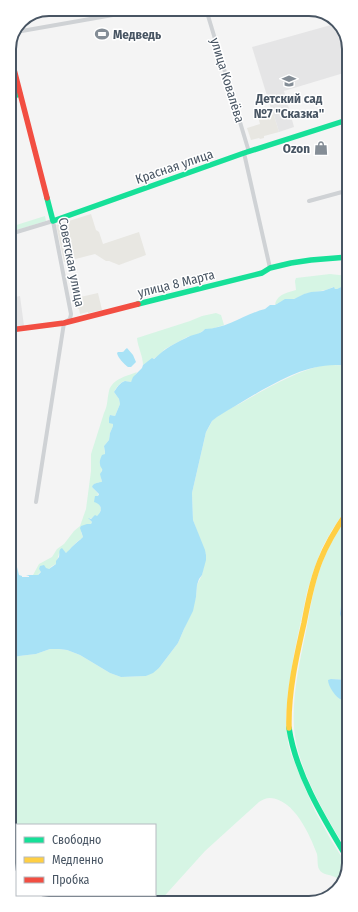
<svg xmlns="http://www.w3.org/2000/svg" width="358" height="912" font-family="'Fira Sans Condensed',sans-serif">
  <rect width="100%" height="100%" fill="#f4f4f4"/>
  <path fill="#e8e7e2" d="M13 72 18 93 9 95V73Z
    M273 112 279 132 264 136V138L260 139 259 138 251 140 247 128 260 124 258 117Z
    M91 214 96 230 99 232 103 244 139 232 146 255 119 265 109 261H106L95 254 64 262 56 225Z
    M98 293 102 310 88 313V312L80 314 79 309H78L77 306H78L76 298Z"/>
  <path fill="#e5e5e6" d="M338 23 341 27 347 48V72L284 91 294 127 279 132 273 112H272L252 47Z
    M20 296 24 326 10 328V298Z"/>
  <path fill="#d6f5e4" d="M45 216 46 221 10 232V227Z
    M330 274 348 276V289L341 287 337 289H335L333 287C324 292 315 291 305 294 301 295 297 299 293 299 283 301 285 299 275 305 277 294 287 293 296 290L295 281 296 278Z
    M216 313 221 315 224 325 211 329H205L200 333 194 336H189L165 349 158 356 146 363 143 365C143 356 138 348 137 338L190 321 202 316Z
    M323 365H334L348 366V506L332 530 322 548 313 572 307 592 294 654 288 692 286 716 288 743 291 754 305 788 315 811 331 840 348 867 343 883C340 880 336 877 332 876 328 874 322 875 319 869 317 865 318 859 317 854 310 835 294 799 270 798 266 798 262 800 259 802L205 851 159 902 46 903 25 895H155V825H17V884L11 876V658L19 656 36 654 50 649H59L67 650 80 655 110 673 121 677 146 676 159 668 178 643 184 629 196 597 197 585 202 575 206 555 193 520 192 493 206 432C208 429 210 425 212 421 219 413 232 408 241 403 267 388 293 373 323 365Z
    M137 372 131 382C129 382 127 381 125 381 120 382 116 388 114 392L119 399 120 404 115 416 110 415 111 423 113 424V426L110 433 109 440 104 446C104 447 105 452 105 453 104 461 96 459 102 468L101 480 102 481V482C97 483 94 483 92 487 99 495 99 491 96 502L99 503 101 509 99 515 89 519 92 522 91 524 81 532 83 537C79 541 77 541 74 545 71 547 70 550 68 552L66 553 63 550 59 554 56 564 52 566 49 569H39L41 572 39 573 38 575H33L39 564 52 557 57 549 64 544 74 531 80 526 86 509 91 471V454L104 413C108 405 107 399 109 391 112 379 127 376 137 372Z
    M348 516V601L341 606 340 614 342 617 348 613 349 680 331 679 347 697H349V854C329 821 304 781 296 742 289 708 299 665 306 631 310 611 313 589 320 569 326 550 337 532 348 516Z"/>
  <path fill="#a8e2f6" d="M334 287 335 289H337L341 287 348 289V366C314 361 286 377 257 393 244 401 230 409 217 417L212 421 206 432 192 493 193 520 205 550 206 555V560L202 575 199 579 197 585 196 597 193 611 184 629 178 643 159 668 153 673 146 676 121 677 110 673 80 655 67 650 59 649H50L36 654 19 656 11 658 10 577H13L12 568 13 567H17L19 575 22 576V577H29V576L26 575H38L41 572 39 569 40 566 44 565 46 568 49 569 56 564V561L59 557C60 553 58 550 62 548L66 553 67 552C70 550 71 547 74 545 78 541 79 541 83 537L80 528 81 526 87 524H91L92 522 88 518 91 519 95 515 97 516C103 511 102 504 94 502L95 496H98L99 494 92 487C93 483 97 483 101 482H102L100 474C105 468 100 469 100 464 99 462 101 457 102 455L105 454V452L104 446 109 440 110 433 113 426V424L109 423V418L110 415 115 416 120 404 119 399 114 392C116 389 120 382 125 381 127 381 129 382 131 382L133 377 142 368 143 365 152 358 154 359C158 356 161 352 166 349 172 345 179 341 186 338 192 334 200 335 205 329 226 329 245 314 265 309L270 305H275L285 299H294L304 294 311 292 323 291Z
    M127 348 133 355 136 362 131 367H128C124 364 118 358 117 353L118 352C126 352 122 352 127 348Z
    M348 601V613L344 616 341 617 340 614 341 606Z
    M331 679 349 680V697H347L342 700C336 698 328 686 328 680Z"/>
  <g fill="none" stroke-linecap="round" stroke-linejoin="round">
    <path stroke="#cfd2d5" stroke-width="4" d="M206 9 249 152
      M16 32 147 9
      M244 153 270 268
      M309 201 342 192 347 194
      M10 234 53 221 71 314 70 319 64 323 36 502
      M10 508 12 509"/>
    <path stroke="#16e098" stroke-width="5.5" d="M9 97 20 94
      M47 198 53 221 244 153 347 120
      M138 304 262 273 270 268 291 263 311 260 348 257
      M289 728C296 775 325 821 349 861"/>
    <path stroke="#ffcf43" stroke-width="5.5" d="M289 728C288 693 296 658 304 623 308 602 312 581 320 561 327 543 337 527 348 511"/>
    <path stroke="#f24e42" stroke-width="5.5" d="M9 50 47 198
      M10 330 64 323 138 304"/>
  </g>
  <defs>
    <symbol id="stadium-bare" viewBox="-9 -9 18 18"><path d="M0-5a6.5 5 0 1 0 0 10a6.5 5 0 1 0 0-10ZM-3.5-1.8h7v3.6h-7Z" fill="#848d96" stroke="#fff" stroke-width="2.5" paint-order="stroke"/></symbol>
    <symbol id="school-bare" viewBox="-9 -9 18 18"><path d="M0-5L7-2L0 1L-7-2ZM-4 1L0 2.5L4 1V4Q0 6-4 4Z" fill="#848d96" stroke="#fff" stroke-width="2.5" paint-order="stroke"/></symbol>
    <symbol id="shop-bare" viewBox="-9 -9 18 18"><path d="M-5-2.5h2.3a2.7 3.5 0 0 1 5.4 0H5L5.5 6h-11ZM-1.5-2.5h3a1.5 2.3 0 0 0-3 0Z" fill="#848d96" stroke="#fff" stroke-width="2.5" paint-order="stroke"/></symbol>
  </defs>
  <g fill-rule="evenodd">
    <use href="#stadium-bare" x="92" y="24" width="20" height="20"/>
    <use href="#school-bare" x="279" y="71" width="20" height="20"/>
    <use href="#shop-bare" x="311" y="138" width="20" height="20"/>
  </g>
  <g text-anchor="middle" stroke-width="3" stroke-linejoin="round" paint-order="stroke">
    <g font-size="13" font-weight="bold" fill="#485563" stroke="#fff" text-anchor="start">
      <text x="113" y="39">Медведь</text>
      <text x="289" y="103" text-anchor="middle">Детский сад<tspan x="289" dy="15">№7 "Сказка"</tspan></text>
      <text x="310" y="153" text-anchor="end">Ozon</text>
    </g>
    <g font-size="13" fill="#485563" stroke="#fff">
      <text transform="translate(228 80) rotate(73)" y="5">улица Ковалёва</text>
      <text transform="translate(174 166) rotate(-19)" y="5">Красная улица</text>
      <text transform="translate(72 262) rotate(79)" y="5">Советская улица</text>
      <text transform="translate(176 283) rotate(-14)" y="5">улица 8 Марта</text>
    </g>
  </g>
  <path d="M0 0H358V912H0ZM49 16H309A33 33 0 0 1 342 49V863A33 33 0 0 1 309 896H49A33 33 0 0 1 16 863V49A33 33 0 0 1 49 16Z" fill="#fff" fill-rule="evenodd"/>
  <path fill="none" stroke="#485563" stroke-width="2" d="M49 16H309A33 33 0 0 1 342 49V863A33 33 0 0 1 309 896H49A33 33 0 0 1 16 863V49A33 33 0 0 1 49 16Z"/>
  <rect x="16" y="824" width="140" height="72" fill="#ffffff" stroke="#b6bbc1"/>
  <rect x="24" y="837" width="20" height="6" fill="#16e098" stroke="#b6bbc1"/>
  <text x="52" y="844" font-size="12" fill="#485563">Свободно</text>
  <rect x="24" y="857" width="20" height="6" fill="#ffcf43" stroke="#b6bbc1"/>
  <text x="52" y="864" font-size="12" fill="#485563">Медленно</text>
  <rect x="24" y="877" width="20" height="6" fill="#f24e42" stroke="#b6bbc1"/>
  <text x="52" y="884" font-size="12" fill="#485563">Пробка</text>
</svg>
